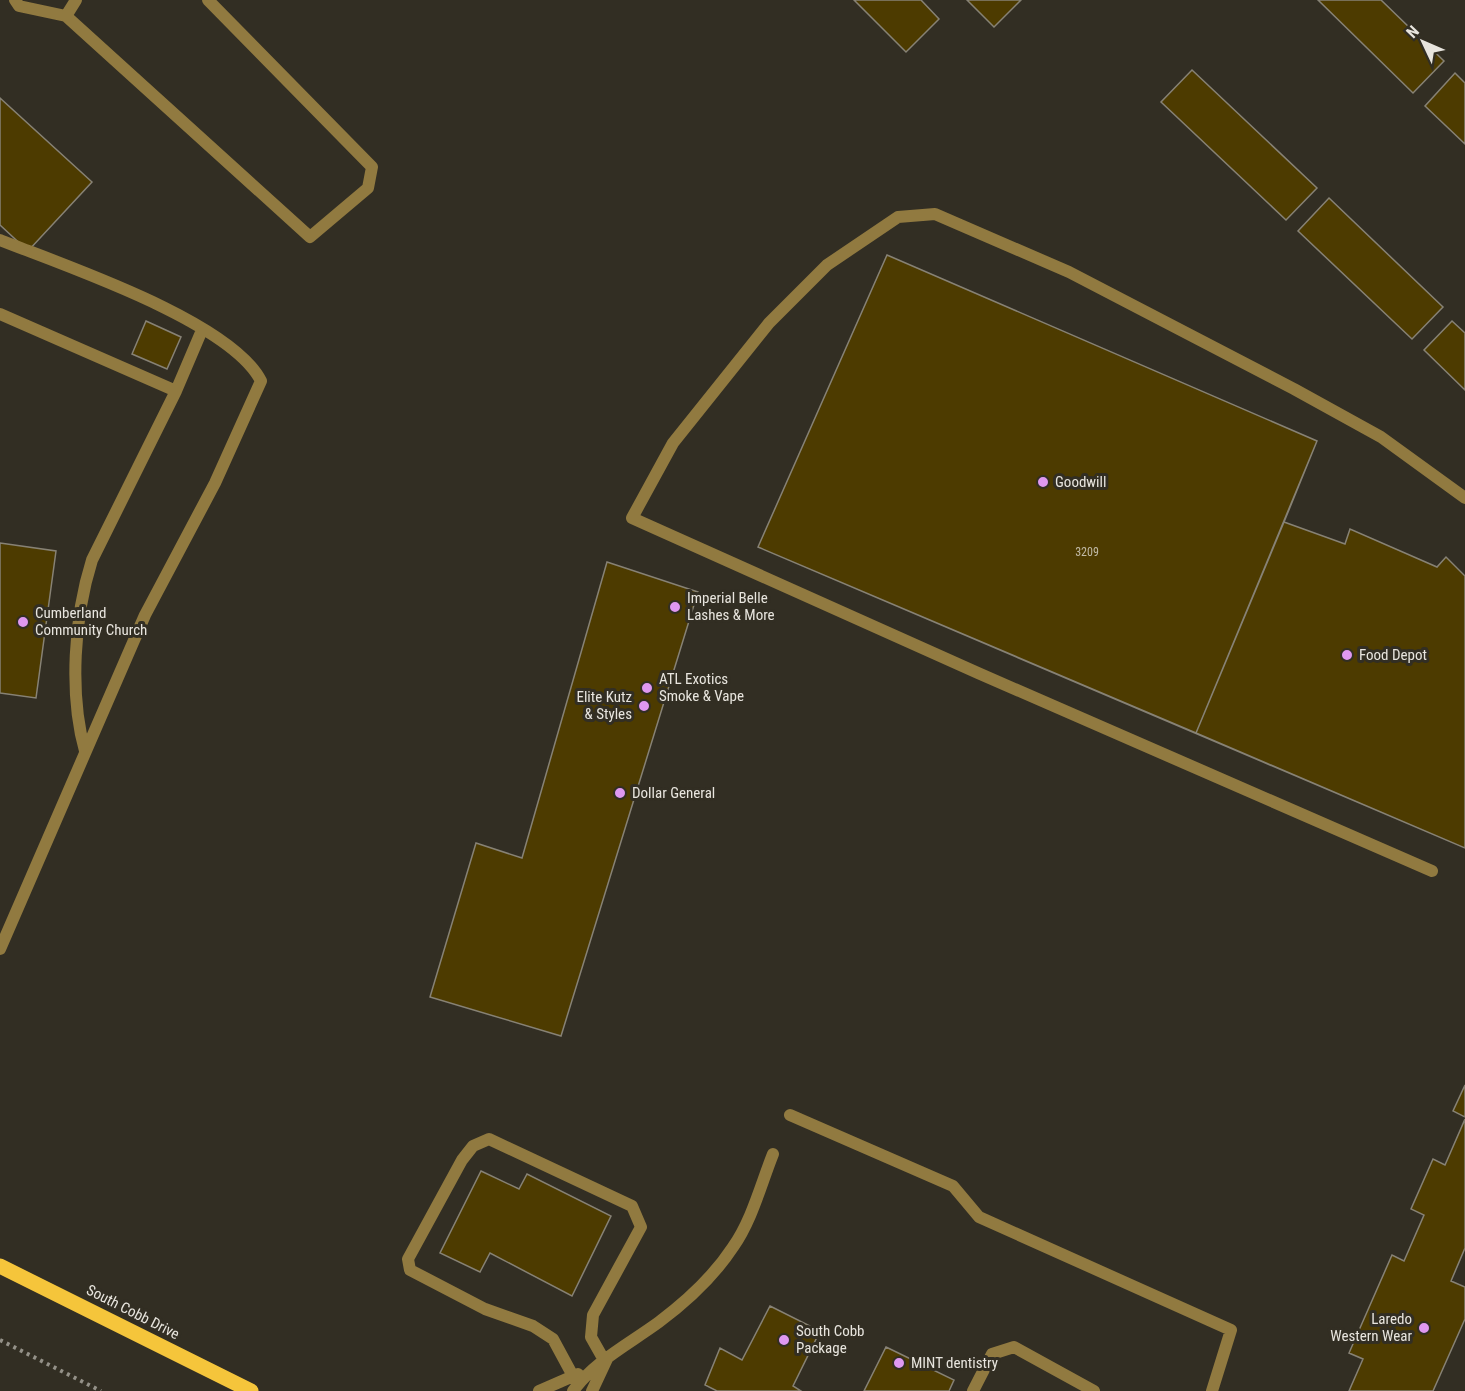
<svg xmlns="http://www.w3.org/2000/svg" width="1465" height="1391" font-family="'Roboto Condensed',sans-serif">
  <rect width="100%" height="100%" fill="#322e23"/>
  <path fill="#4d3b00" stroke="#878275" stroke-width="1.5" d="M854 0H921L939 19 906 52Z
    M967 0H1021L994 27Z
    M1318 0H1381L1444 61 1413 93Z
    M1192 70 1317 188 1286 220 1161 102Z
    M1455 73 1465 83V144L1425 106Z
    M0 98 92 182 28 251 0 225Z
    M1329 198 1443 307 1412 339 1298 231Z
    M887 255 1317 441 1284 522 1345 544 1350 529 1437 567 1446 557 1465 576V848L758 547Z
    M887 255 1317 441 1196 733 758 547Z
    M146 321 181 337 167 369 132 354Z
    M1452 321 1465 333V390L1424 350Z
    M1284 522 1345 544 1350 529 1437 567 1446 557 1465 576V848L1196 733Z
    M0 543 56 551 36 698 0 693Z
    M607 562 698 592 561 1036 430 997 476 843 522 858Z
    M1465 1085V1117L1453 1111Z
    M1465 1119V1248L1451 1281 1465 1287V1319L1433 1391H1349L1363 1359 1349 1353 1392 1255 1404 1261 1424 1215 1411 1209 1433 1159 1445 1165Z
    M481 1171 519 1189 527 1174 611 1216 572 1296 490 1253 480 1272 440 1253Z
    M770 1306 820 1331 793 1386 801 1391H717L705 1385 720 1348 742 1360Z
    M886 1347 954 1380 949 1391H864Z"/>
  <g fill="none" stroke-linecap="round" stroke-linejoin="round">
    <path stroke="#949188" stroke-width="4" stroke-dasharray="3 4.5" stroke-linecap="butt" d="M0 1340 101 1391"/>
    <path stroke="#917a40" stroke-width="12" d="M15 0 19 6 66 16
      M76 0 66 16 310 237 368 188 372 167 208 0
      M0 240C63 265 231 321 261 381L215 483 145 615 0 949
      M0 314 176 391
      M85 751C69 694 74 617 92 560L176 391 202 330
      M1432 871 978 673 632 518 673 443 769 323 827 265 898 217 935 214 1069 272 1294 389 1381 437 1465 498
      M790 1115 953 1186 979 1217 1231 1330 1212 1391
      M573 1376 553 1339 533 1326 485 1309 410 1270 408 1259 462 1160 473 1146 489 1139 632 1206 641 1227 593 1315 591 1337 604 1360
      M539 1391 578 1374
      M573 1391C595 1361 629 1344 659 1322 687 1301 714 1276 733 1247 752 1220 761 1184 773 1154
      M592 1391 607 1359
      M973 1391 992 1354 1014 1347 1094 1391"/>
    <path stroke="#f5c53b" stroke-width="15" d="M0 1266 251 1391"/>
  </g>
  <g fill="#df98f1" stroke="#322e23" stroke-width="2">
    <circle cx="1043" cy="482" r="6"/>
    <circle cx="675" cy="607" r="6"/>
    <circle cx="23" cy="622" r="6"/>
    <circle cx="1347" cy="655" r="6"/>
    <circle cx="647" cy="688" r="6"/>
    <circle cx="644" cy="706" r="6"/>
    <circle cx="620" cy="793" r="6"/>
    <circle cx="1424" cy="1328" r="6"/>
    <circle cx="784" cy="1340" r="6"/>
    <circle cx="899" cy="1363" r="6"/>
  </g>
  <g text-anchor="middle" stroke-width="6" stroke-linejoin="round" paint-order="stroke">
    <g font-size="12" fill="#c1baa6">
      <text x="1087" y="556">3209</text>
    </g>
    <g font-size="15" fill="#e8e5de" stroke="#322e23" text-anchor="start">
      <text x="1055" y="487">Goodwill</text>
      <text x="687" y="603">Imperial Belle<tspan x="687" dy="17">Lashes &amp; More</tspan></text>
      <text x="35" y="618">Cumberland<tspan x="35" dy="17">Community Church</tspan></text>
      <text x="1359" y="660">Food Depot</text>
      <text x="659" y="684">ATL Exotics<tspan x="659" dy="17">Smoke &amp; Vape</tspan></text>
      <text x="632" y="702" text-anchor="end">Elite Kutz<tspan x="632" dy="17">&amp; Styles</tspan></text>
      <text x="632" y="798">Dollar General</text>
      <text x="1412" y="1324" text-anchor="end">Laredo<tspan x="1412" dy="17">Western Wear</tspan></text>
      <text x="796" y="1336">South Cobb<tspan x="796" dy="17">Package</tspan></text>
      <text x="911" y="1368">MINT dentistry</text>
    </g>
    <g font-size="15" fill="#e8e5de" stroke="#322e23">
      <text transform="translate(133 1312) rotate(27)" y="5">South Cobb Drive</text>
    </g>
  </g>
  <g transform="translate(1423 42) rotate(314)" stroke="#322e23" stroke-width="4.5" paint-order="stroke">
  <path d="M0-4.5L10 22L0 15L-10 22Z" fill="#e8e5de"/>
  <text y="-9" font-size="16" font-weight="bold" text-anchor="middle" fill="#e8e5de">N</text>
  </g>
</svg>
